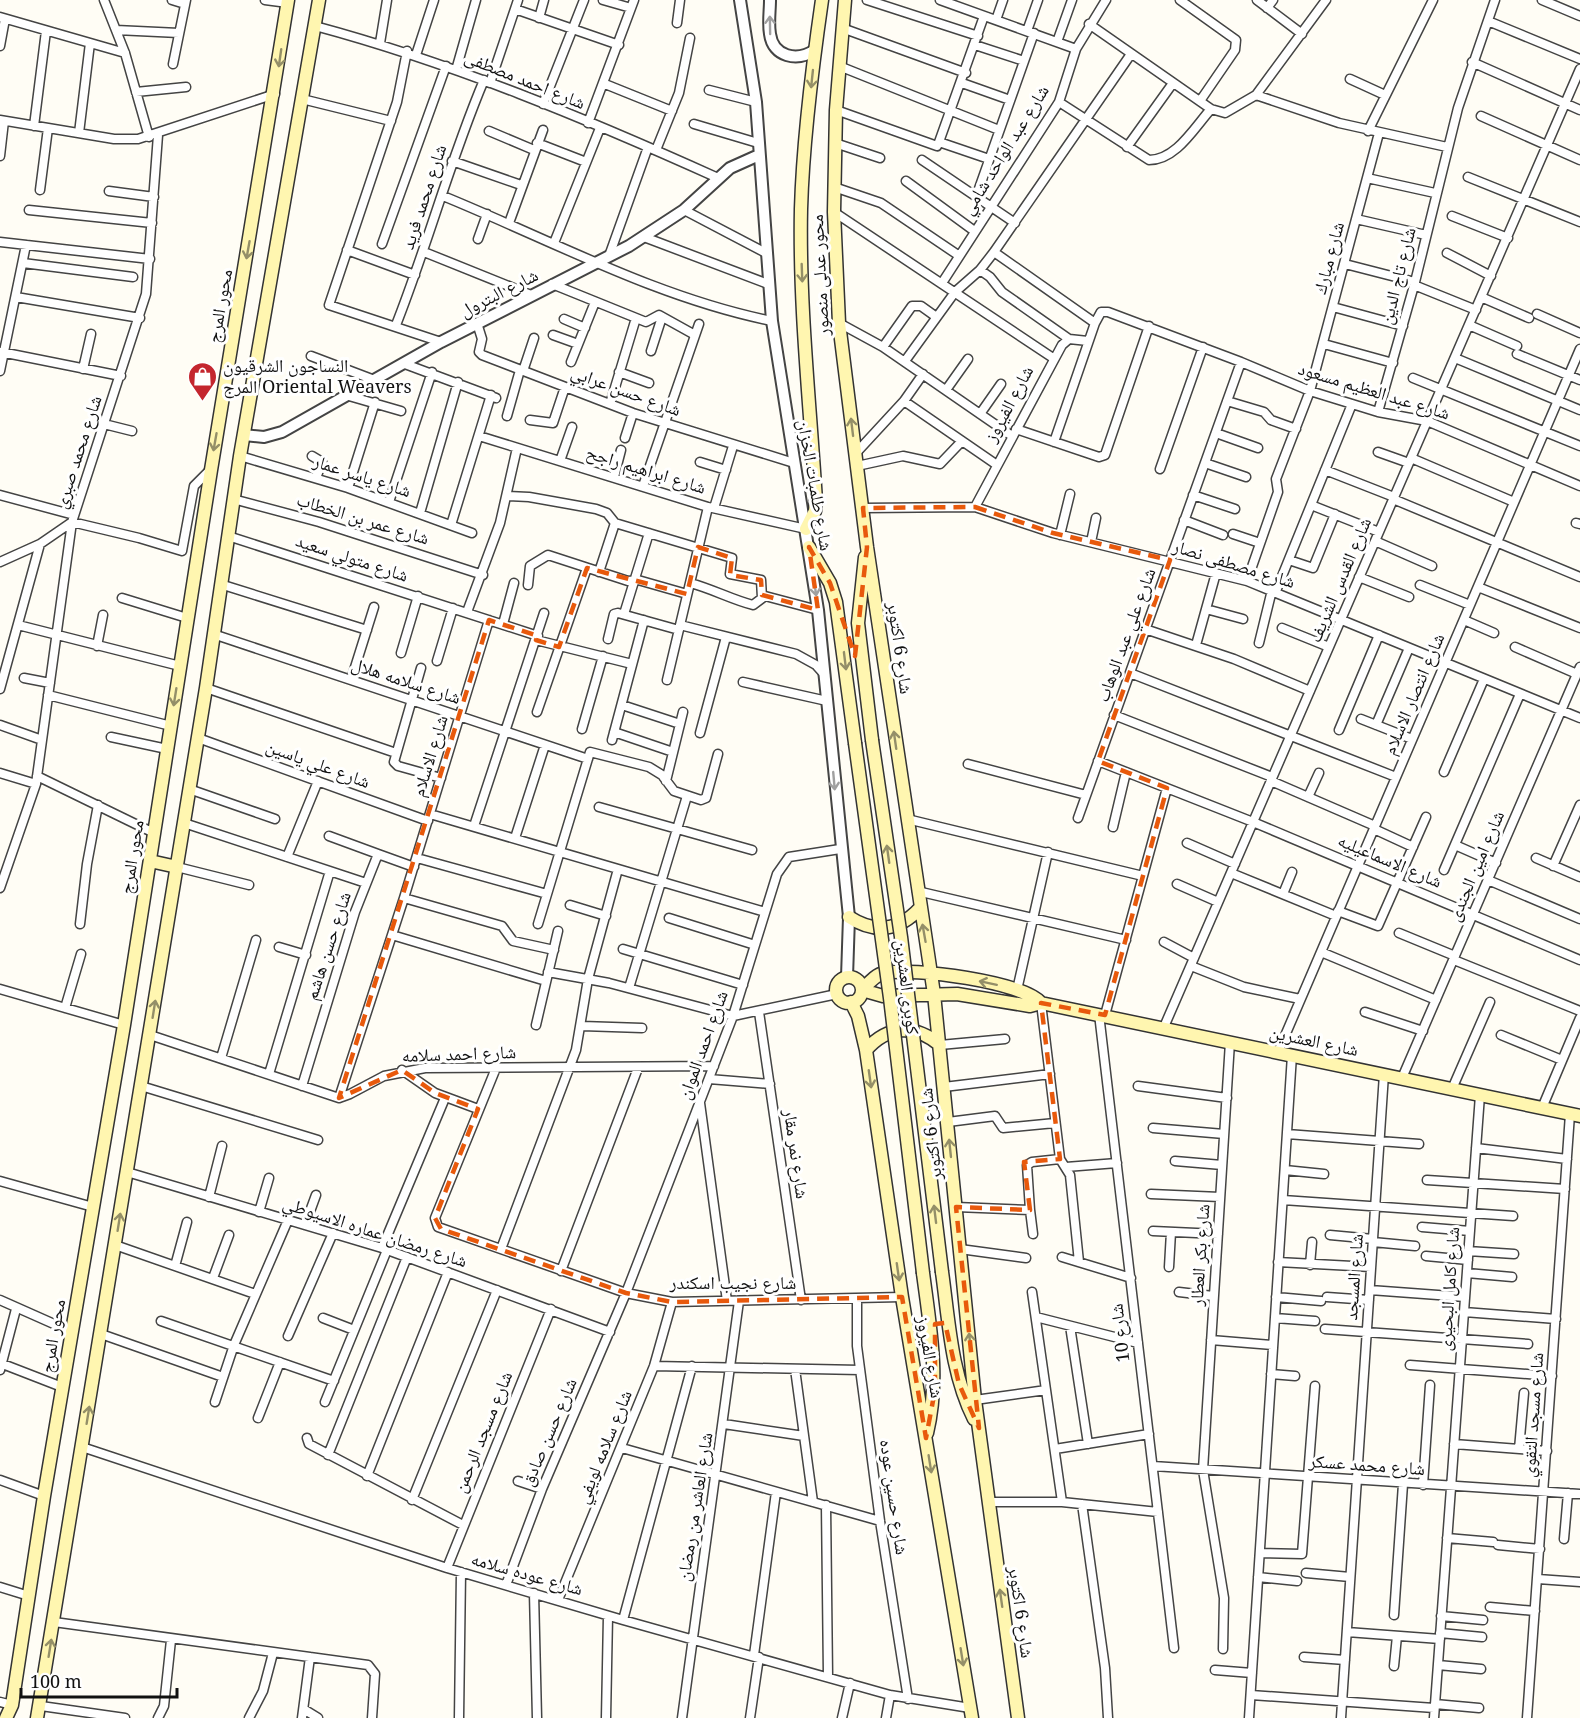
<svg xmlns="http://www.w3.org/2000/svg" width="1580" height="1718" font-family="'Noto Serif','Noto Naskh Arabic',serif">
  <rect width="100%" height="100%" fill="#fffdf5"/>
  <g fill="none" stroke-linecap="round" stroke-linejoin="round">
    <defs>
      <path id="minor" d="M104 0 125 53 149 137
        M172 0 185 4
        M265 0 288 3
        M603 0 631 8
        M867 0 978 36
        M940 0 1076 49
        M1180 0 1236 40 1235 50 1200 101
        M1257 0 1302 34
        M1542 0 1580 16
        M1267 8 1273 0
        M515 9 619 45
        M0 17 125 53
        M539 18 544 0
        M996 20 1003 0
        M1488 21 1580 59
        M677 23 680 0
        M1089 24 1211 109 1225 113 1256 95 1326 0
        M315 26C453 63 587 119 718 178
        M842 28 966 73
        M116 30 179 33
        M1027 31 1038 0
        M1057 42 1072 0
        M380 43 387 0
        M975 45 1024 61
        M0 46 5 19
        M407 51 397 102 329 305 441 342
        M416 55 434 0
        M1472 62 1580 110
        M173 64 186 0
        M839 66 999 130
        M456 70 476 0
        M1350 79 1385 95
        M490 83 518 0
        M962 83 1010 100
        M605 84 672 111
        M709 90 756 102
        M136 92 186 87
        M1256 95 1339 123 1447 147
        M302 99 391 121
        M1059 102 1149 160C1176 160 1194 128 1211 109
        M543 104 584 0
        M836 110 937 146 939 142 989 159
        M1481 116 1580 160
        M0 120 114 139H138L275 94
        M588 123 634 0
        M694 124 758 143
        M34 126 46 31
        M489 131 534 150
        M1368 131 1433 0
        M79 133 90 43
        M939 142 984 16
        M537 143 586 162
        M835 143 880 158
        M1127 147 1173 83
        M656 150 679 93 690 38
        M0 156 4 121
        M922 160 1015 223
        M452 161 521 185
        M1468 177 1580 222
        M1367 178 1435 193
        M906 181 973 230
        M834 187 881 203 958 255
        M40 190 48 128
        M109 191 154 197
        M443 196C551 240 657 298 772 321
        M976 197 1034 33
        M29 210 152 223
        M684 210 766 253
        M834 212 1053 358
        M1452 216 1508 238
        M1356 219 1426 235
        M509 223 543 130
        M644 237 768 284
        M478 239 487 214
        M0 242 150 259
        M554 243 600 128
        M382 244 446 66
        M347 250 415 275
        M424 252 531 295
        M994 252 1095 323
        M1447 253 1491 276
        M609 256 648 147
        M23 263 133 277
        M1345 264 1415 282
        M980 270 990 277 1002 292 1069 339
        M942 283 1059 102 1076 49 1106 0
        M552 284 646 322 659 315 695 335
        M1414 285 1476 310
        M16 297 140 318
        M1481 297 1529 318
        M1333 307 1403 326
        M1537 314 1580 333
        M564 319 585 328
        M477 323 482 339 479 352 482 355 633 413 794 463
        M839 323 883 347 1012 436
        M396 325C428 244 450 160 484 80
        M1469 325 1517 346
        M553 335 578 344
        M1324 344 1393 363
        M883 347 912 306H921L935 316
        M651 351 662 317
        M1 352 121 376
        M1517 354 1580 380
        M311 356 377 381
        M1455 358 1580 410
        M905 361 955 292 980 270 994 252 1131 54
        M571 362 595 302
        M405 364 496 398
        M83 369 91 334
        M0 371 26 245
        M523 371 534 338
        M619 372 649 383
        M1413 378 1580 446
        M946 390 968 359
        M349 396 401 411
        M904 401 997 465
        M1227 401 1264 412 1271 420 1296 429
        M610 404 636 318
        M1378 412 1415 282 1458 108 1495 0
        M980 414 1001 384
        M507 416 520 370
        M530 420 553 423 565 387
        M104 424 132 431
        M1016 429 1099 457 1105 455 1149 326
        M1216 433 1258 448
        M479 436 708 507 806 529
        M625 438 633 413
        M1054 442 1095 323 1101 312H1108L1241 362 1310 391 1378 412 1427 421 1580 486
        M1378 452 1409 463
        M856 453 904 401 923 374
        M240 456 348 488 472 533
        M312 456 322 462 316 478
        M1411 458 1514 502
        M560 461 572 427
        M700 462 726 470
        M1205 463 1246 477
        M857 466 903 456 940 464 962 441
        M1160 469 1203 347
        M1325 470 1394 497
        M614 477 621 450
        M643 486 699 324
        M348 488 375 402
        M0 495 74 515
        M1193 495 1235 509
        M507 496 529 497 596 509 607 513 615 523 732 558 730 574 761 580 762 598
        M233 499 319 522 483 575
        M1393 499 1580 577
        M389 502 432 372
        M1311 505 1379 532
        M975 507 1062 345 1069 339 1088 341
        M714 508 733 446
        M863 508 975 507 1053 533 1247 581 1580 718
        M420 513 458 382
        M1184 520 1223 535
        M1576 523 1580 524
        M451 525 491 395
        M1233 534 1260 543
        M1060 535 1070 494
        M228 536 538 636
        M1375 541 1432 566
        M1091 542 1096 518
        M1289 560 1313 568 1335 514
        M0 562 40 544 72 522 139 538 182 551 194 486 210 470
        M599 572 615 523
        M1359 577 1409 597
        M1247 581 1278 492 1276 479 1310 391 1379 133
        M690 583C713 589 730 599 753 605L765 596 818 610
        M220 584 367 630
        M528 585 530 566 548 555 628 581 638 580 687 594
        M1420 585 1470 605
        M1478 587 1580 628
        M1276 591 1352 404
        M122 598 187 618
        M1206 609 1243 619
        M467 612 500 523 517 448
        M624 614 649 533
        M1464 620 1494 633
        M503 624 514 583
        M18 625 180 666
        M680 625 796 654 816 665 825 675
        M1282 628 1329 647
        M1145 629 1234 659 1310 691
        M213 634 588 759
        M608 639 614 614 618 613 679 630
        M536 640 632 664
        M1259 643 1272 590
        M1196 645 1216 573
        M97 646 103 615
        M1515 647 1577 674
        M401 653 418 596
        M437 661 453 608
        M421 668 394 762 398 766 441 778
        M1130 673 1396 777
        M24 678 50 683
        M351 680 374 607
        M667 680 708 507
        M743 682 827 701
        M206 688 396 753
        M0 689 40 544
        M48 695 171 726
        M622 705 680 724
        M537 712 587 568
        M1114 715 1272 777
        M1361 719 1412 739
        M0 725 42 740
        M1376 725 1409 648
        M582 729 603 656
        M1339 730 1379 635
        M614 732 673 752
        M700 733 726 637
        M111 737 167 749
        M198 738 428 821
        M612 740 644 620
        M1098 761 1253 822 1580 960
        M968 764 1086 795
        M1444 772 1484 679
        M0 773 36 784
        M37 776 154 833
        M666 781 683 712
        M1271 781 1375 826
        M189 789 275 819
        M1308 797 1319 773
        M599 807 752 850
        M430 814 765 912
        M1078 818 1241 362
        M907 819 1143 876
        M184 823 366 883
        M474 826 544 613
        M1113 827 1126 772
        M1374 829 1413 847
        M329 836 378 854
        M515 838 545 745
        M1187 843 1235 864
        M1455 845 1496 863
        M287 857 318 781
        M417 858 547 894
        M1536 858 1580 877
        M1553 866 1580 805
        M177 867 249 885
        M1444 870 1520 694
        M1231 873 1336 916
        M1488 880 1580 919
        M1177 884 1218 902
        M0 888 36 784 72 522 146 294 158 135
        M917 891 1126 940
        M1283 894 1292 872
        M404 898 502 926 513 941 554 950
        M570 905 606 916
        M1338 911 1378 926 1426 817
        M669 918 755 945
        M80 924 87 864 98 805
        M538 924 590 752 649 767 662 775 674 791 701 800 706 798 718 754
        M1399 933 1455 956
        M392 935 546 981
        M1164 942 1194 958
        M279 947 306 955
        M623 949 743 985
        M1321 952 1436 1000
        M1454 960 1580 1011
        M1191 966 1244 987 1300 999
        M548 972 609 983 733 1016 837 994
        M629 988 687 796
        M0 989 124 1025
        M1017 990 1048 852
        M1041 1003 1060 1159 1070 1175 1079 1262
        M65 1008 81 954
        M759 1012 801 1300
        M1365 1012 1423 1031
        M1099 1014 1174 1648
        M1105 1015 1167 788
        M536 1025 558 931
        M582 1026 642 1028
        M1164 1027 1580 69
        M150 1035 339 1098 350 1094 384 1076 425 1068 714 1066
        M1501 1035 1562 1060
        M940 1045 1005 1039
        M1278 1052 1580 349
        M221 1058 256 940
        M496 1068 435 1218 438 1227 626 1293 672 1302 902 1297
        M402 1070 435 1093 478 1109
        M269 1074 330 871
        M1402 1078 1580 667
        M709 1079 770 1084
        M141 1086 318 1140
        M302 1086 355 912 378 854 414 867
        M1138 1086 1227 1098
        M944 1087 1050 1074
        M1452 1089 1490 1002
        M339 1098 404 898 489 620
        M700 1103 727 1301
        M1542 1108 1580 1018
        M948 1122 995 1116 1003 1128 1055 1123
        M1153 1128 1224 1134
        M1287 1134 1419 1144
        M1476 1148 1567 1159
        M1175 1161 1222 1165
        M1066 1167 1117 1163
        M1285 1170 1324 1174
        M127 1172 382 1248 610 1332
        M1427 1180 1565 1189
        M0 1181 93 1207
        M1151 1194 1220 1197
        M209 1197 222 1146
        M1283 1200 1513 1216
        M956 1207 1030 1210 1027 1165 1032 1162 1060 1159
        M1030 1210 1033 1234
        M259 1212 269 1178
        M305 1225 316 1195
        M1422 1227 1470 1231
        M1153 1231 1218 1234
        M1330 1235 1373 1239
        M1373 1242 1415 1246
        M115 1245 255 1294
        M382 1248 445 1098
        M501 1249 576 1050 588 979 618 869
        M960 1249 1026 1258
        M1468 1251 1514 1254
        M1426 1256 1468 1260
        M1062 1257 1131 1278
        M1278 1262 1371 1267
        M1310 1265 1312 1242
        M175 1266 187 1222
        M1169 1267 1171 1232
        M561 1271 638 1068
        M1467 1273 1512 1277
        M213 1278 229 1235
        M1370 1290 1465 1297
        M1032 1292 1062 1502
        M1179 1292 1213 1296
        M1276 1297 1321 1301
        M1327 1297 1369 1300
        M857 1299V1346L880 1521 908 1699
        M0 1300 72 1332
        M1464 1312 1556 1319
        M1036 1317 1138 1343
        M323 1318 354 1330
        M1275 1318 1315 1321
        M161 1321 334 1381
        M1070 1326 1088 1444
        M1325 1329 1528 1344
        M101 1334 223 1377
        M288 1336 333 1233
        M1211 1340 1273 1345
        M0 1363 62 1387
        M1410 1365 1552 1376
        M654 1366 860 1370
        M795 1369 813 1502
        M0 1370 16 1309
        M1271 1374 1295 1376
        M975 1400 1046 1390
        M215 1402 234 1345 288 1220
        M325 1402 387 1250
        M258 1418 280 1362
        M724 1424 804 1436
        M307 1438 309 1444 463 1525
        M1454 1444 1547 1451
        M82 1447 447 1568 623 1620 890 1695 970 1708
        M622 1448 880 1521
        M1055 1449 1149 1434
        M1519 1449 1524 1393
        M328 1455 407 1257
        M1153 1466 1580 1494
        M367 1476 448 1272
        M0 1480 44 1496
        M518 1481 542 1489
        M1423 1485 1430 1385
        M412 1500 497 1290
        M988 1502H1062L1158 1512
        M1082 1504 1105 1668 1108 1718
        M826 1505 828 1676
        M1447 1538 1493 1542
        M1564 1539 1568 1493
        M1498 1545 1540 1549
        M1260 1553 1302 1554 1315 1386
        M447 1568 551 1309
        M1306 1573 1350 1577
        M1258 1577 1297 1581
        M1538 1579 1580 1582
        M506 1585 542 1489 626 1293 733 1016 777 874 789 857 840 849
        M0 1587 29 1596
        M534 1593 537 1718
        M558 1600 654 1366 672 1302
        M1490 1607 1535 1611
        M1394 1615 1403 1484
        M1441 1616 1483 1620
        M623 1620 692 1366
        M54 1622 368 1665 375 1674 372 1718
        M1347 1632 1440 1639
        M1440 1633 1482 1637
        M1223 1649 1224 1598 1203 1470 1230 1042
        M754 1655 776 1492
        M1304 1657 1345 1660
        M1438 1665 1481 1669
        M1394 1666 1397 1636
        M1215 1670 1252 1673
        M1251 1695 1434 1708
        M0 1702 12 1705
        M1435 1704 1479 1708
        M41 1706 125 1718
        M305 1710 318 1718
        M158 1718 164 1706 171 1640
        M249 1718 263 1691 273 1653
        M302 1718 310 1657
        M459 1718 461 1572
        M606 1718 608 1616
        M682 1718 739 1301
        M750 1718 759 1657
        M842 1718 850 1683
        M886 1718 890 1695
        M1249 1718 1292 1055
        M1341 1718 1384 1074
        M1434 1718 1480 1095
        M1527 1718 1570 1114"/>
      <path id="tertiary" d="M740 0 756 102 772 321 818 610 849 917 847 977
        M770 0C770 11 768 23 770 34 773 57 797 62 815 50
        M244 435 264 437 282 432 441 342 629 246 684 210 730 168 759 155"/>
      <path id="secondary" d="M845 0 836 110 834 212 839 323 867 547 934 994 975 1400 1018 1718
        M806 529 815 511 816 501C810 404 799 306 801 209 803 139 812 69 822 0
        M809 547 830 583 836 602 855 743
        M865 557 858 623 872 740
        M150 861 177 867
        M849 917C875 934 899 931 920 908
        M836 990a13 13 0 1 1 26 0a13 13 0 1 1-26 0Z
        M862 990 883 996 957 994 1030 1006 1041 1003 1580 1116
        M862 990C868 984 876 974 884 973 913 967 1023 982 1041 1003
        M851 1002 858 1016 866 1050 902 1297 972 1718
        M866 1050C888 1025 915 1024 940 1045
        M942 1272C949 1322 951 1373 974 1419
        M923 1273C930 1327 940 1379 927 1433
        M6 1718 12 1705 44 1496 124 1025 211 470 288 0
        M37 1718 206 688 240 456 319 0"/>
    </defs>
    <use href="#minor" stroke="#444" stroke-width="11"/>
    <use href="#tertiary" stroke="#444" stroke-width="14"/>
    <use href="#secondary" stroke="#333" stroke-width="15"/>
    <use href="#minor" stroke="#fff" stroke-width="8"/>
    <use href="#tertiary" stroke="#fff" stroke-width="10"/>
    <use href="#secondary" stroke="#fff6b0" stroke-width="12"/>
    <defs>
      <path id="secondary-bridge" d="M872 740 901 937 942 1272
        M855 743 890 998 923 1273"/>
    </defs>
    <use href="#secondary-bridge" stroke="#333" stroke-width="15" stroke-linecap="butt"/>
    <use href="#secondary-bridge" stroke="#fff6b0" stroke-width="12"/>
  </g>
  <defs><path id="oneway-shaft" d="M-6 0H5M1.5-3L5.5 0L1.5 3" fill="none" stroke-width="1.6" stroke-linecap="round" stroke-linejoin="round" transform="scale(1.5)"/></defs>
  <g stroke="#a0a0a0">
    <use href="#oneway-shaft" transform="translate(770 25) rotate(-91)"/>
    <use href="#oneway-shaft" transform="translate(815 587) rotate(82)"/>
    <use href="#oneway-shaft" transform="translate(834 781) rotate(85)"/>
  </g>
  <g stroke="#948f68">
    <use href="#oneway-shaft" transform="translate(280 58) rotate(98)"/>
    <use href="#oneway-shaft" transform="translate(812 79) rotate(96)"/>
    <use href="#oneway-shaft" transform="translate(248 250) rotate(100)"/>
    <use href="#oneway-shaft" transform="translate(802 273) rotate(88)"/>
    <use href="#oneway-shaft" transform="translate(852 427) rotate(-97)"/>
    <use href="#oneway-shaft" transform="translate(215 442) rotate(100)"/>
    <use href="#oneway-shaft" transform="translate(845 661) rotate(83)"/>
    <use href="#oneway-shaft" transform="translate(175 697) rotate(99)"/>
    <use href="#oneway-shaft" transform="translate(895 740) rotate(-98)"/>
    <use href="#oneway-shaft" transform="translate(888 854) rotate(-98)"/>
    <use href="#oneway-shaft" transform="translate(924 933) rotate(-100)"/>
    <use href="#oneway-shaft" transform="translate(988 983) rotate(-168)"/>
    <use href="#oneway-shaft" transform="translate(154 1009) rotate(-81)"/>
    <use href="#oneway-shaft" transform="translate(870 1079) rotate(82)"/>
    <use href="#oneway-shaft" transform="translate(950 1148) rotate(-96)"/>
    <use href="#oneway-shaft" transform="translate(935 1214) rotate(-97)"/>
    <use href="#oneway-shaft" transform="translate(119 1222) rotate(-81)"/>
    <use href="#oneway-shaft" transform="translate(898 1272) rotate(82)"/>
    <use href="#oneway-shaft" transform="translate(970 1342) rotate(-96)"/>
    <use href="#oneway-shaft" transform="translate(88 1415) rotate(-81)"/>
    <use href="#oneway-shaft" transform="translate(930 1464) rotate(81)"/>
    <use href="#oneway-shaft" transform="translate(1001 1598) rotate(-98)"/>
    <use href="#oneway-shaft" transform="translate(50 1648) rotate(-81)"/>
    <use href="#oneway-shaft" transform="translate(962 1657) rotate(81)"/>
  </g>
  <path fill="none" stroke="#e8590c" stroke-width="4.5" stroke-dasharray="12 8" stroke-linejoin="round" d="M975 507 1053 533 1170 560 1098 761 1167 788 1105 1015 1041 1003 1060 1159 1024 1162 1030 1210 956 1207 979 1428 959 1384 945 1323 935 1324V1390L926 1438 902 1297 672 1302 626 1293 441 1229 435 1218 478 1109 435 1093 402 1070 339 1098 489 620 538 636 536 640 559 647 587 568 687 594 698 547 732 558 730 575 761 580 762 595 818 610 809 547 830 583 855 656 867 547 863 508Z"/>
  <defs>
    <symbol id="shop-pin" viewBox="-11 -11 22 30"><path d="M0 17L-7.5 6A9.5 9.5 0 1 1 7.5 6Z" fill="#c4262e" stroke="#fff"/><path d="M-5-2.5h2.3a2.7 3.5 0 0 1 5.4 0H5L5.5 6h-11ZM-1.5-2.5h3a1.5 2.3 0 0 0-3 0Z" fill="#fff"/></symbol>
  </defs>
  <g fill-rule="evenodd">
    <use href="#shop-pin" x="186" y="360" width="33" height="45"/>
  </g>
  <g text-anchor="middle" stroke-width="6" stroke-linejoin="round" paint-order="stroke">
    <g font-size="18" fill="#111" stroke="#fff">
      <text transform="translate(525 80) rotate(22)" y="6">شارع احمد مصطفى</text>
      <text transform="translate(1005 150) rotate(-58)" y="6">شارع عبد الواحد شامي</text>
      <text transform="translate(424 197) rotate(-72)" y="6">شارع محمد فريد</text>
      <text transform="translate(1329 258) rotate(-75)" y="6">شارع مبارك</text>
      <text transform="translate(820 275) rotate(-93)" y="6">محور عدلى منصور</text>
      <text transform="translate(1398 276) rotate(-76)" y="6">شارع تاج الدين</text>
      <text transform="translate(499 293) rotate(-27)" y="6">شارع البترول</text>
      <text transform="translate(220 306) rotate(-80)" y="6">محور المرج</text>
      <text transform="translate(626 391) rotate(20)" y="6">شارع حسن عرابي</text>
      <text transform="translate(1374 391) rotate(17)" y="6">شارع عبد العظيم مسعود</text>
      <text transform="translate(1009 404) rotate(-62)" y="6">شارع الفيروز</text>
      <text transform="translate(78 452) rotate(-72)" y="6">شارع محمد صبري</text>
      <text transform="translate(646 470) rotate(17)" y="6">شارع ابراهيم راجح</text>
      <text transform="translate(362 476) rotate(18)" y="6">شارع ياسر عمار</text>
      <text transform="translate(815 485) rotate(80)" y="6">شارع طلمبات الخزان</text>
      <text transform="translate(363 519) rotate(17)" y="6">شارع عمر بن الخطاب</text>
      <text transform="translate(352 558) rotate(18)" y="6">شارع متولي سعيد</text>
      <text transform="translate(1234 564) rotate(17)" y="6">شارع مصطفى نصار</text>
      <text transform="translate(1340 580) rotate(-67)" y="6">شارع القدس الشريف</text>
      <text transform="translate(1126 635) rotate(-70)" y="6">شارع علي عبد الوهاب</text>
      <text transform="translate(900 648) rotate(82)" y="6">شارع 6 اكتوبر</text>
      <text transform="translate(406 681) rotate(18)" y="6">شارع سلامه هلال</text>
      <text transform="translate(1414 694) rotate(-67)" y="6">شارع انتصار الاسلام</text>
      <text transform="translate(430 756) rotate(-73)" y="6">شارع الاسلام</text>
      <text transform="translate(318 764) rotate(20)" y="6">شارع علي ياسين</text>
      <text transform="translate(132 857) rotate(-81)" y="6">محور المرج</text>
      <text transform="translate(1390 861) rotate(23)" y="6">شارع الاسماعيليه</text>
      <text transform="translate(1476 866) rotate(-67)" y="6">شارع امين الجندى</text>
      <text transform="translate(328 946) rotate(-72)" y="6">شارع حسن هاشم</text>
      <text transform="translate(907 987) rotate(83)" y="6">كوبرى العشرين</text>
      <text transform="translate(1314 1041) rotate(12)" y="6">شارع العشرين</text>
      <text transform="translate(703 1045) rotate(-70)" y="6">شارع احمد الموان</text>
      <text transform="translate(459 1054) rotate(-2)" y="6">شارع احمد سلامه</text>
      <text transform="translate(931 1134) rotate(-96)" y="6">شارع 6 اكتوبر</text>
      <text transform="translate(796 1154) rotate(82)" y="6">شارع نمر مقار</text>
      <text transform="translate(375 1232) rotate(18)" y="6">شارع رمضان عماره الاسيوطي</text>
      <text transform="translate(1200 1255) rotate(-86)" y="6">شارع بكر العطار</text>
      <text transform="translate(1354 1277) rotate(-86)" y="6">شارع المسجد</text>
      <text x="733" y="1289">شارع نجيب اسكندر</text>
      <text transform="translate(1449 1289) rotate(-86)" y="6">شارع كامل البحيرى</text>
      <text transform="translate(1120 1333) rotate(-97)" y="6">شارع 10</text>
      <text transform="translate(53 1336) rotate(-80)" y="6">محور المرج</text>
      <text transform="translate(930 1357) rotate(80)" y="6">شارع الفيروز</text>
      <text transform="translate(1533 1415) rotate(-86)" y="6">شارع مسجد التقوي</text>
      <text transform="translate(483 1432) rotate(-68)" y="6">شارع مسجد الرحمن</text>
      <text transform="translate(549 1432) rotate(-67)" y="6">شارع حسن صادق</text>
      <text transform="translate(604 1447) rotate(-68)" y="6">شارع سلامه لويفي</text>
      <text transform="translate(1367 1465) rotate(4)" y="6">شارع محمد عسكر</text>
      <text transform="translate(894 1497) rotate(82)" y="6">شارع حسين عوده</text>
      <text transform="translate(695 1507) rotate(-81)" y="6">شارع العاشر من رمضان</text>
      <text transform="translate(527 1574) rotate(16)" y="6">شارع عوده سلامه</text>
      <text transform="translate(1021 1612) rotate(82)" y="6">شارع 6 اكتوبر</text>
    </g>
    <g font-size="18" fill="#111" stroke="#fff" text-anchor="start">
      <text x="223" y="372">النساجون الشرقيون<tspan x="223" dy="21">المرج Oriental Weavers</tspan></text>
    </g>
  </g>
  <path d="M21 1688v9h156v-9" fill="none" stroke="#111111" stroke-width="3"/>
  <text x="30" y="1688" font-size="18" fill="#111111" stroke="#ffffff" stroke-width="4.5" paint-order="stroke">100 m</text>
</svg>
